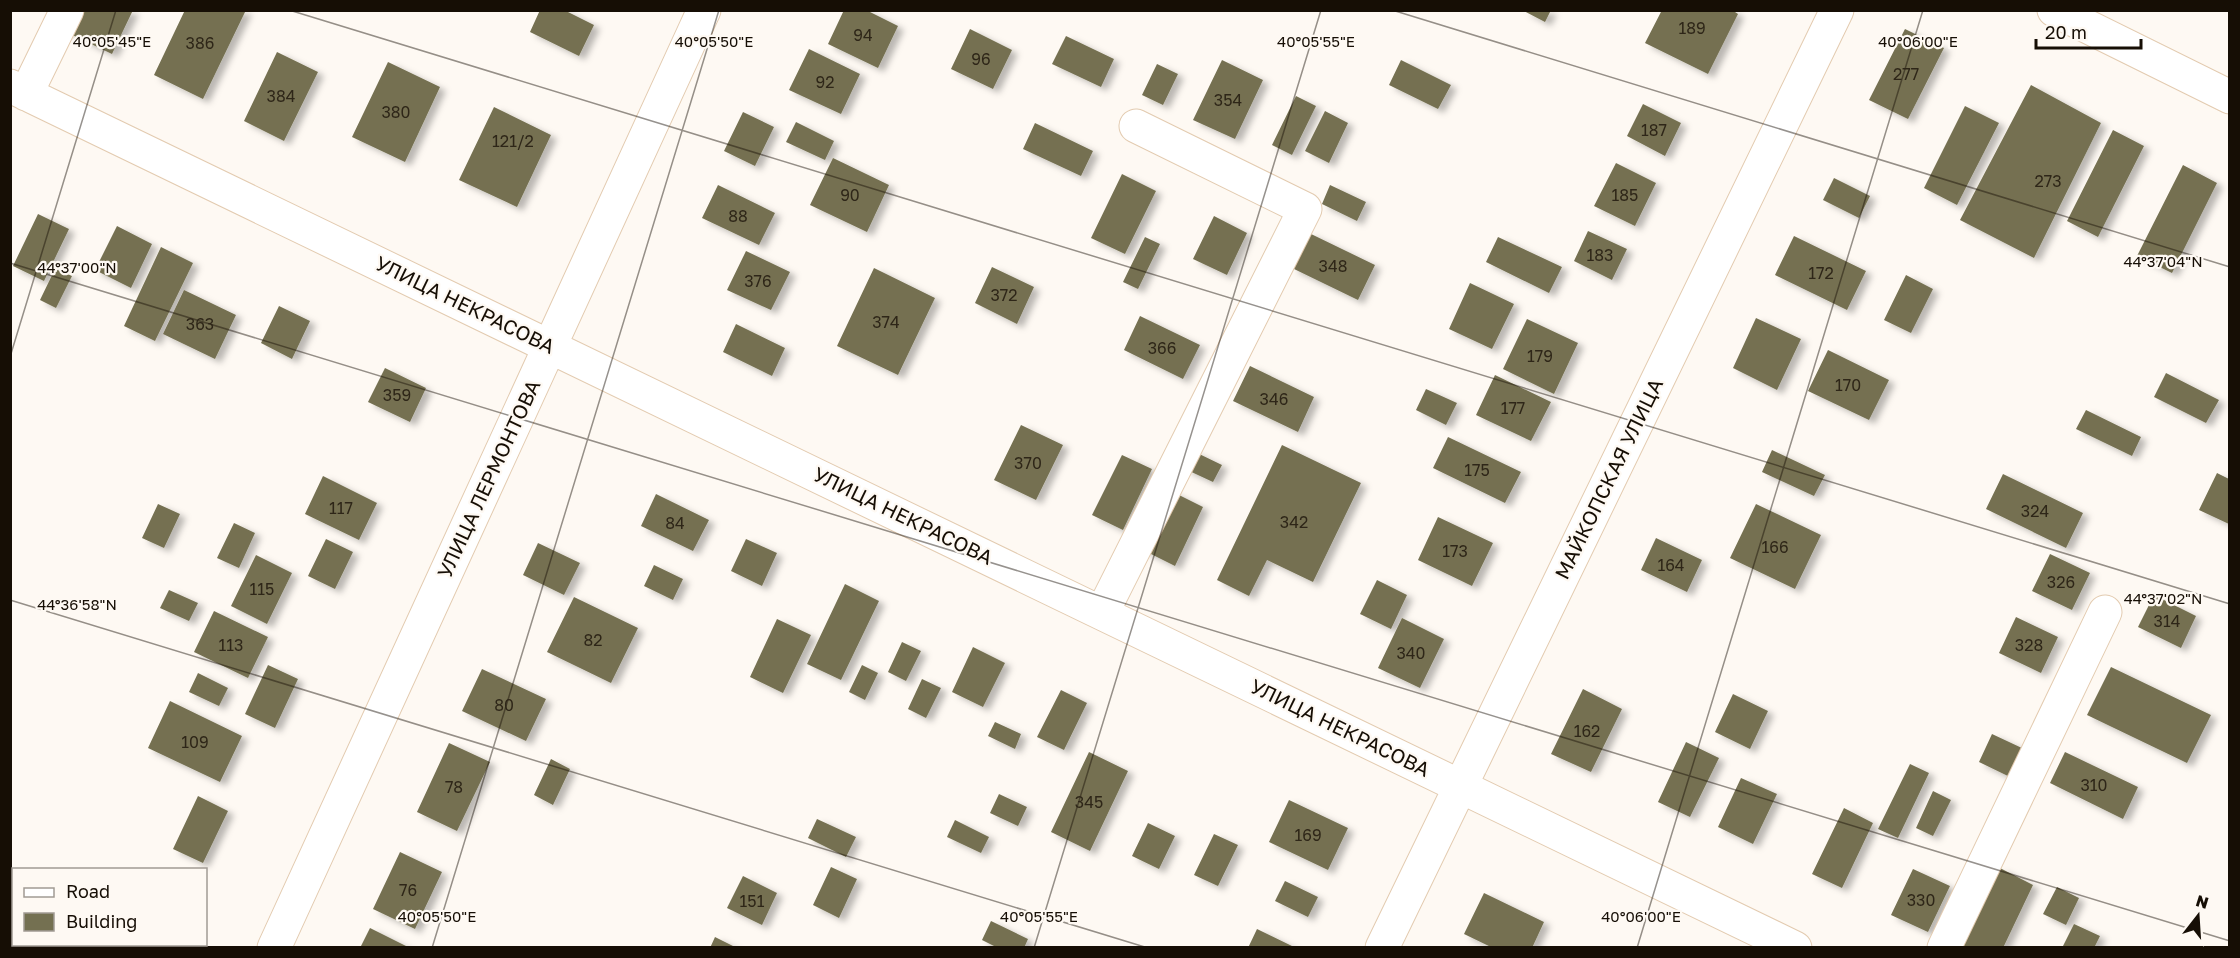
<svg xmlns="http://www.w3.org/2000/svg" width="2240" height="958" font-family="'Golos Text',sans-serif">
  <defs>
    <filter id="shadow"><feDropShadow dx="6" dy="4" stdDeviation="3" flood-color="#0004"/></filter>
  </defs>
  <rect width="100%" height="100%" fill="#fef9f3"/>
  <path fill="#747051" filter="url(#shadow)" d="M76 10H133L112 54 66 32Z
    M185 10H246L203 99 154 75Z
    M540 10H564L594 25 579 56 530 32Z
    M844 10H866L898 26 878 68 828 44Z
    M1522 10H1551L1545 22Z
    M1662 10H1732L1738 14 1708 74 1645 43Z
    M970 29 1012 50 993 89 951 69Z
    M1905 29 1944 48 1908 119 1869 100Z
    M1066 36 1114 59 1101 87 1052 64Z
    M809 49 860 74 841 114 789 90Z
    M277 52 318 72 284 141 244 121Z
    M1222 60 1263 80 1235 139 1193 120Z
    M1401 60 1451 85 1438 109 1389 85Z
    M388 62 440 87 405 162 352 137Z
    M1157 64 1178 74 1163 105 1142 95Z
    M2031 85 2101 123 2034 258 1960 220Z
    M1296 96 1316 106 1292 155 1272 145Z
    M1643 104 1681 123 1665 156 1627 136Z
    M1965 106 1999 123 1957 205 1924 188Z
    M494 107 551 135 517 207 459 180Z
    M1325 111 1348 123 1329 163 1305 151Z
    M743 112 774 127 755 166 724 151Z
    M796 122 834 141 825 160 786 142Z
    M1035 123 1093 151 1081 176 1023 149Z
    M2113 130 2144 146 2098 237 2067 221Z
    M833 158 889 185 867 232 810 205Z
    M1616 163 1656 183 1635 226 1594 206Z
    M2183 165 2217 183 2172 273 2137 256Z
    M1122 174 1156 191 1125 254 1091 238Z
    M1834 178 1870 196 1859 218 1823 200Z
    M718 185 775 213 759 245 702 218Z
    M1330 185 1366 202 1357 221 1322 204Z
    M38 214 69 229 44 281 13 266Z
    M1214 216 1247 233 1227 275 1193 259Z
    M117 226 152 244 131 288 95 270Z
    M1588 231 1627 249 1612 280 1574 261Z
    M1309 233 1375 265 1358 300 1292 268Z
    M1794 236 1866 271 1847 310 1775 275Z
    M1145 237 1160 244 1138 289 1123 282Z
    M1498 237 1562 267 1549 293 1486 262Z
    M161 247 193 263 155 341 124 326Z
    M746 251 790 272 771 310 727 290Z
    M992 267 1034 287 1017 324 975 303Z
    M874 268 935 298 898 375 837 346Z
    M55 269 72 276 56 308 40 300Z
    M1906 275 1933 289 1911 333 1884 320Z
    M1470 283 1514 304 1492 349 1449 329Z
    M184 290 236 315 215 359 163 334Z
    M279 306 310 321 292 359 261 343Z
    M1140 316 1200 345 1183 379 1124 350Z
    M1756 318 1801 339 1777 390 1733 368Z
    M1527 319 1578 343 1554 394 1503 369Z
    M736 324 785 348 772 376 723 352Z
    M1828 350 1889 380 1869 420 1808 391Z
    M1250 366 1314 397 1298 432 1233 401Z
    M385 368 426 388 410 422 368 402Z
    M2166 373 2219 400 2206 423 2154 397Z
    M1495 375 1551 402 1531 441 1476 415Z
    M1426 389 1457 403 1446 425 1416 410Z
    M2086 410 2141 437 2132 456 2076 429Z
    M1021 425 1063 445 1036 500 994 480Z
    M1448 437 1521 472 1505 503 1433 468Z
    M1282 445 1361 483 1313 582 1267 560 1249 596 1217 580Z
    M1772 450 1825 475 1814 496 1762 472Z
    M1193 451 1222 465 1213 482 1185 469Z
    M1122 455 1152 469 1123 530 1092 515Z
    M2217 473 2229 479V524L2199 510Z
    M2003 474 2083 513 2066 548 1986 509Z
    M323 476 377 503 359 540 305 514Z
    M1171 491 1203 507 1175 566 1143 550Z
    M656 494 709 520 693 551 641 526Z
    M158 504 180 514 164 548 142 538Z
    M1756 504 1821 535 1795 589 1730 558Z
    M1438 517 1493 543 1472 586 1418 560Z
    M234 523 255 533 239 568 217 558Z
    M1656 538 1702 560 1687 592 1641 570Z
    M326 539 353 552 335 589 308 576Z
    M746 539 777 553 762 586 731 571Z
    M538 543 580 563 564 595 523 575Z
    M2050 554 2090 573 2072 610 2032 591Z
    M256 555 292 573 267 624 231 606Z
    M654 565 683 579 673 600 644 586Z
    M1377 580 1407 595 1391 629 1360 614Z
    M845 584 879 601 841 680 807 664Z
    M169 590 198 603 189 621 160 608Z
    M2154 595 2196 616 2181 648 2138 627Z
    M574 597 638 628 611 683 547 652Z
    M214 611 268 637 248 678 194 652Z
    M2016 617 2058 637 2041 673 1999 653Z
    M1402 618 1444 639 1420 688 1378 668Z
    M777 619 811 635 783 693 750 677Z
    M902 642 921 651 906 681 888 672Z
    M973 647 1005 663 983 707 952 692Z
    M268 665 298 679 275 728 245 714Z
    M862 665 878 673 865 700 849 692Z
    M2111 667 2211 715 2187 763 2087 715Z
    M482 669 546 699 526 741 462 711Z
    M198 673 228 688 219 706 189 692Z
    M922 679 941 688 926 718 908 709Z
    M1583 689 1622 709 1591 772 1551 754Z
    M1061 690 1087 703 1064 750 1037 737Z
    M1733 694 1768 711 1750 749 1715 732Z
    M170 701 242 736 220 782 148 748Z
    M995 722 1021 734 1015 749 988 736Z
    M1992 734 2024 749 2010 777 1979 762Z
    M1686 742 1719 758 1690 817 1658 802Z
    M449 743 490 762 457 831 417 812Z
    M1089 752 1128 771 1090 851 1051 832Z
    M2065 752 2138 787 2123 819 2050 783Z
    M551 759 570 769 553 805 534 795Z
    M1910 764 1929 773 1898 838 1878 829Z
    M1741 778 1777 794 1753 844 1718 827Z
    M1933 791 1951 800 1933 836 1916 828Z
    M999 794 1027 807 1018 826 990 813Z
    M198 796 228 811 203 863 173 849Z
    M1289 800 1348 828 1328 870 1269 842Z
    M1844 808 1873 823 1842 888 1812 874Z
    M817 819 856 837 846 857 808 838Z
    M955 820 989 837 981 853 947 837Z
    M1148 823 1175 836 1159 869 1132 856Z
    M1214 834 1238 845 1218 886 1194 875Z
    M400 852 442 872 415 929 373 909Z
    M831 867 857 879 839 918 813 905Z
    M2000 868 2033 885 2003 948H1961Z
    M1913 869 1950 886 1928 932 1891 915Z
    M743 876 777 893 762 925 727 908Z
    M1285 881 1318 897 1308 917 1275 901Z
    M2057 887 2079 898 2066 925 2043 914Z
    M1484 893 1544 922 1532 948H1493L1464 934Z
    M991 921 1028 939 1024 948H998L982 940Z
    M2074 924 2100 936 2094 948H2062Z
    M370 928 410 948H360Z
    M1257 929 1292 946 1291 948H1248Z
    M715 937 737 948H710Z
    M133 945H176L175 948H131Z"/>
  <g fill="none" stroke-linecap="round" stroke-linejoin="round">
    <defs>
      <path id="minor" d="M10 86 1795 948
        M26 94 67 10
        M1102 613 1305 209 1136 126
        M274 948 704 10
        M1382 948 1837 10
        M1944 948 2105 612"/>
      <path id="major" d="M2054 10 2230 97"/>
    </defs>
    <use href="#minor" stroke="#e3cbb0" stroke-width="35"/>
    <use href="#major" stroke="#e3cbb0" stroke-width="35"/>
    <use href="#minor" stroke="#fff" stroke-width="33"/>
    <use href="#major" stroke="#fff" stroke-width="33"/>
  </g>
  <path fill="none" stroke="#160e05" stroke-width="1.5" stroke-opacity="0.45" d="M289 10 2230 604M1392 10 2230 267M10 263 2230 941M10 357 116 10M10 600 1148 948M10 937 14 938M35 944 44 948M432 948 719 10M1034 948 1321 10M1637 948 1923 10"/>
  <g text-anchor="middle" stroke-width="4.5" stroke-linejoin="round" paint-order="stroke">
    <g font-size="16" fill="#2e2618">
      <text x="1692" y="34">189</text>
      <text x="863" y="41">94</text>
      <text x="200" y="49">386</text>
      <text x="981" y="65">96</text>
      <text x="1906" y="80">277</text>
      <text x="825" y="88">92</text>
      <text x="281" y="102">384</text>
      <text x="1228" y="106">354</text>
      <text x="396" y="118">380</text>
      <text x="1654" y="136">187</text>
      <text x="513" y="147">121/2</text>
      <text x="2048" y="187">273</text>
      <text x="850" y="201">90</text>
      <text x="1625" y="201">185</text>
      <text x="738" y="222">88</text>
      <text x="1600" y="261">183</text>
      <text x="1333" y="272">348</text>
      <text x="1821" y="279">172</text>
      <text x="758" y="287">376</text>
      <text x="1004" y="301">372</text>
      <text x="886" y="328">374</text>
      <text x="200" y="330">363</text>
      <text x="1162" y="354">366</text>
      <text x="1540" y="362">179</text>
      <text x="1848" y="391">170</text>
      <text x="397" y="401">359</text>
      <text x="1274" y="405">346</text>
      <text x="1513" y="414">177</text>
      <text x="1028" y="469">370</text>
      <text x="1477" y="476">175</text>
      <text x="341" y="514">117</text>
      <text x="2035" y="517">324</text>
      <text x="1294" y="528">342</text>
      <text x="675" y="529">84</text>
      <text x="1775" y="553">166</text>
      <text x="1455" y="557">173</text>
      <text x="1671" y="571">164</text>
      <text x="2061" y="588">326</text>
      <text x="262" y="595">115</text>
      <text x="2167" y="627">314</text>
      <text x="593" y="646">82</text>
      <text x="231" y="651">113</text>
      <text x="2029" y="651">328</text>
      <text x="1411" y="659">340</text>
      <text x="504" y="711">80</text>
      <text x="1587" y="737">162</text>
      <text x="195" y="748">109</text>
      <text x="2094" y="791">310</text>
      <text x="454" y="793">78</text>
      <text x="1089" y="808">345</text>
      <text x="1308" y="841">169</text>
      <text x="408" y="896">76</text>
      <text x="1921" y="906">330</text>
      <text x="752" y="907">151</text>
    </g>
    <g font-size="20" fill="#160e05" stroke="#fef9f3">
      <text transform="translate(465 305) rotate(26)" y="7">УЛИЦА НЕКРАСОВА</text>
      <text transform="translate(489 479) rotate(-65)" y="7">УЛИЦА ЛЕРМОНТОВА</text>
      <text transform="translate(1609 479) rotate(-64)" y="7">МАЙКОПСКАЯ УЛИЦА</text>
      <text transform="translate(903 516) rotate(26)" y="7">УЛИЦА НЕКРАСОВА</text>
      <text transform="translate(1340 728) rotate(26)" y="7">УЛИЦА НЕКРАСОВА</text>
    </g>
  </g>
  <g font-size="15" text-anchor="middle" fill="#160e05" stroke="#fef9f3" stroke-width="4.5" stroke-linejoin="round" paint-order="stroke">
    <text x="112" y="47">40°05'45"E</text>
    <text x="714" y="47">40°05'50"E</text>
    <text x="1316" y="47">40°05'55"E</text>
    <text x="1918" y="47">40°06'00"E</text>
    <text x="2163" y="267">44°37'04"N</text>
    <text x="77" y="273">44°37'00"N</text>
    <text x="2163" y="604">44°37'02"N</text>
    <text x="77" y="610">44°36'58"N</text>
    <text x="437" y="922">40°05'50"E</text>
    <text x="1039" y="922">40°05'55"E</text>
    <text x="1641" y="922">40°06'00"E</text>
  </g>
  <rect width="2240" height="958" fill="none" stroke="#160e05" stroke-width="24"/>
  <rect x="12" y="868" width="195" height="78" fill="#fef9f3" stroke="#a19b94" stroke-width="1.5"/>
  <rect x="24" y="888" width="30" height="9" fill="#ffffff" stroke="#a19b94" stroke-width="1.5"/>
  <text x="66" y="898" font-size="18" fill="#160e05">Road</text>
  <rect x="24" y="913" width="30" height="18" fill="#747051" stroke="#a19b94" stroke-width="1.5"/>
  <text x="66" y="928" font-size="18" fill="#160e05">Building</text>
  <g transform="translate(2198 916) rotate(17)" stroke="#fef9f3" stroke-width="4.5" paint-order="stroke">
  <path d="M0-4.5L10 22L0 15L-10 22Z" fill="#160e05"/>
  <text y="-9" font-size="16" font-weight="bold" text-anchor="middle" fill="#160e05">N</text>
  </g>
  <path d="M2036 39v9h105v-9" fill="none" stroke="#160e05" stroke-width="3"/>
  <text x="2045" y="39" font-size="18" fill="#160e05" stroke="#fef9f3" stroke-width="4.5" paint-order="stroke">20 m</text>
</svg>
